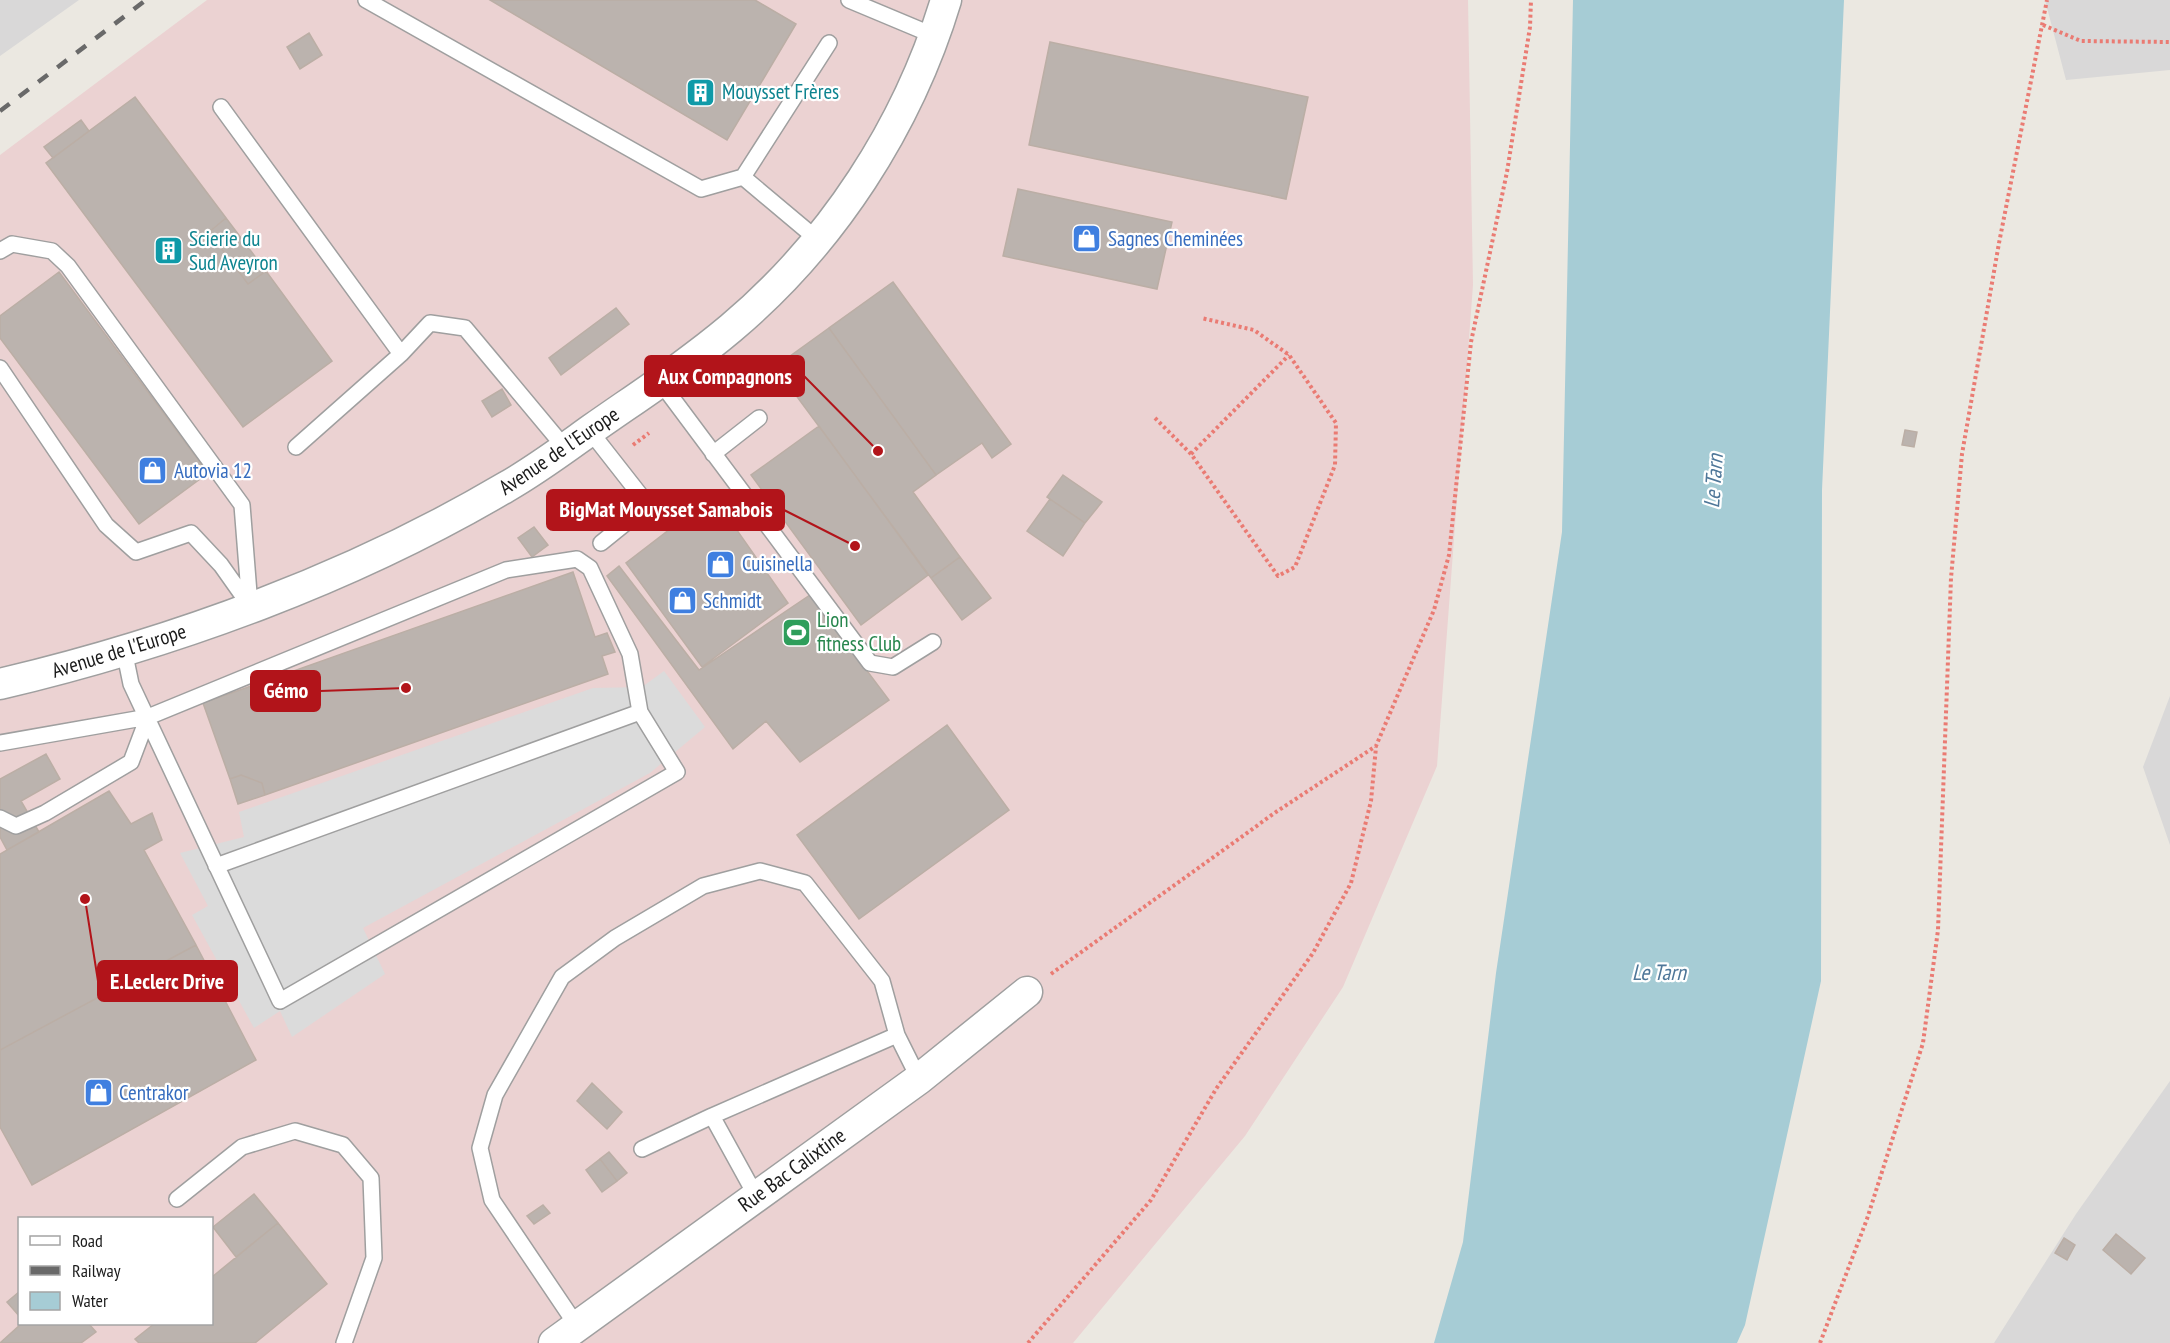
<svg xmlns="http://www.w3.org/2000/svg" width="2170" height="1343" font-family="'PT Sans Narrow',sans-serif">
  <rect width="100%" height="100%" fill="#ebe8e1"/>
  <path fill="#d9d8d8" d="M0 0H79L0 56Z
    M2045 0H2170V70L2066 80Z
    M2170 696V845L2143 767Z
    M2170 1081V1343H1994L2076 1214Z"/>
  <path fill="#ebd2d2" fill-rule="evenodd" d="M207 0H1468L1473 285 1437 766 1343 987 1245 1136 1073 1343H0V155ZM20 1218H212V1324H20Z"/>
  <path fill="#dbdbdb" d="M664 671 705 727 650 773 363 928 385 974 292 1037 280 1011 254 1028 192 915 208 906 180 853 244 837 239 812 593 688 642 687Z"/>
  <path fill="#a6ccd5" d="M1573 0H1844L1822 490 1821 981 1745 1325 1737 1343H1434L1463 1242 1496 973 1562 532Z"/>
  <path fill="#bbb3ae" stroke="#bbaea5" stroke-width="1.5" d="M490 0H755L796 24 727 140Z
    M309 33 322 55 300 69 287 47Z
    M1050 42 1308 97 1286 199 1029 145Z
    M135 97 226 218 209 232 248 284 266 271 332 361 243 427 46 163Z
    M81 120 89 131 53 158 44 147Z
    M1018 189 1172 222 1157 289 1003 256Z
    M226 218 266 271 248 284 209 232Z
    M59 272 208 473 139 524 0 338V316Z
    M893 282 1011 444 992 458 982 443 936 475 829 328Z
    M616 308 629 324 561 375 549 358Z
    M829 328 936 475 913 492 960 557 931 578 775 367Z
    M502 389 511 405 492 417 482 401Z
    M819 426 928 575 861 625 751 475Z
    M1905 430 1917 432 1914 447 1902 445Z
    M1063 475 1102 502 1085 523 1047 497Z
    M713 496 788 603 702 667 626 563Z
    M1050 499 1085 523 1063 556 1027 531Z
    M534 527 548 545 532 557 518 538Z
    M960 557 991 598 962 620 931 578Z
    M619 566 699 670 810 595 889 700 800 762 766 721 733 749 607 576Z
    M573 572 595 637 607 633 615 652 602 656 608 674 265 795 262 783 241 775 230 779 203 703Z
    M947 725 1009 810 859 919 797 835Z
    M46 754 60 779 21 801 39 832 7 850 0 837V779Z
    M241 775 262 783 265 795 238 804 230 779Z
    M109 791 131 824 152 813 162 840 144 850 196 945 0 1050V854Z
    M196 945 256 1060 32 1185 0 1127V1050Z
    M592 1083 622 1112 607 1129 577 1101Z
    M609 1152 627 1173 617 1181 600 1159Z
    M600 1159 617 1181 602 1192 586 1170Z
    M254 1194 278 1223 236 1257 213 1227Z
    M543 1205 550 1213 534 1224 527 1216Z
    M278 1223 327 1284 255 1343H139L135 1339 154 1324H212V1277Z
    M2116 1234 2145 1258 2131 1274 2103 1250Z
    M2064 1238 2075 1245 2067 1260 2055 1253Z
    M20 1291V1317L7 1302Z
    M21 1324H89L96 1332 81 1343H0Z"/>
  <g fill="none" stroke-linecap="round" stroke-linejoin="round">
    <defs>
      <path id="service" d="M366 0 701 189 743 177 829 43
        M849 0 935 36
        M221 107 401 354
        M743 177 818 240
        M0 251 12 244 52 251 68 266 242 505 250 606
        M0 368 106 525 136 552 191 533 221 565 250 606
        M661 383 870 663 893 667 933 642
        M590 431 648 505 601 543
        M296 447 401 354 430 323 465 328 566 449
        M713 454 759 418
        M124 650 131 684 280 1001 677 772 640 712 216 866
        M0 743 148 717 506 570 577 559 590 568 630 654 640 712
        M0 818 16 826 45 813 131 762 148 717
        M712 1116 897 1035
        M642 1149 712 1116 756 1196
        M177 1199 242 1147 295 1131 343 1145 371 1178 374 1258 344 1343
        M577 1326 492 1200 480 1148 495 1095 562 977 615 938 703 886 760 871 805 883 882 981 897 1035 919 1079"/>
      <path id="minor" d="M0 684C174 643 352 578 506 487 536 470 564 449 592 429 639 396 687 365 731 328 832 243 908 126 946 0
        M554 1343 919 1079 1027 992"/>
    </defs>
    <use href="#service" stroke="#9f9f9f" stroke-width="18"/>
    <use href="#minor" stroke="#9f9f9f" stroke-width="33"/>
    <path stroke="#ea7b73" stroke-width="4" stroke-dasharray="3 3" stroke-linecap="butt" d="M2043 25 2081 41 2170 42
      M1155 418 1191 454 1278 576 1295 567 1335 465 1336 423 1289 355 1254 330 1201 318
      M633 445 649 433
      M1191 454 1289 355
      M1051 974 1276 812 1376 746 1434 610 1449 555 1471 342 1507 172 1530 27 1531 0
      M1028 1343 1151 1200 1216 1089 1313 953 1351 883 1371 801 1376 747
      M1820 1343 1867 1219 1923 1043 1938 930 1951 578 1962 454 1999 243 2047 0"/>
    <use href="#service" stroke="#fff" stroke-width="15"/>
    <use href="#minor" stroke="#fff" stroke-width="30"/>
    <path stroke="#696969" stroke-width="4.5" stroke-dasharray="12 12" stroke-linecap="butt" d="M0 111 146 0"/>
  </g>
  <defs>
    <symbol id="building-square" viewBox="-11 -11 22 22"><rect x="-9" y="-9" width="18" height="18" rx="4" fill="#0f9aa8" stroke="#fff"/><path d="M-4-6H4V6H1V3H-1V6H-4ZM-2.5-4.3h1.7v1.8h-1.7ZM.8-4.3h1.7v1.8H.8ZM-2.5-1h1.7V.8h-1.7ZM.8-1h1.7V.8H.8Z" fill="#fff"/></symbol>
    <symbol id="shop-square" viewBox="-11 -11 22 22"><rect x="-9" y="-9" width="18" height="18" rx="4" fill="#3f7fe0" stroke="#fff"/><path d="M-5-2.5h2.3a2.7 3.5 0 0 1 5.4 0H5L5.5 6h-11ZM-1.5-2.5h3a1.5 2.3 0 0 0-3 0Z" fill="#fff"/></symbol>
    <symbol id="stadium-square" viewBox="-11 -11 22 22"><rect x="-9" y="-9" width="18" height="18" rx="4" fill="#2e9e5b" stroke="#fff"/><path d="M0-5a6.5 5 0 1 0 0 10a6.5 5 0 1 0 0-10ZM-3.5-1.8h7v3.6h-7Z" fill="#fff"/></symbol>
  </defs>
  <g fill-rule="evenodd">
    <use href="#building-square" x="684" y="76" width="33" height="33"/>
    <use href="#shop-square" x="1070" y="222" width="33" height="33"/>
    <use href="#building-square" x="152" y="234" width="33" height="33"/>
    <use href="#shop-square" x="136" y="454" width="33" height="33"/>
    <use href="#shop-square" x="704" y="548" width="33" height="33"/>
    <use href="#shop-square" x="666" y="584" width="33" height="33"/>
    <use href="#stadium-square" x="780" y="616" width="33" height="33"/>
    <use href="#shop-square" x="82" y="1076" width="33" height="33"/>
  </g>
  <g text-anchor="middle" stroke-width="4.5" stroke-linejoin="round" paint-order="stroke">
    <g font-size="21" fill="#0d838f" stroke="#fff" text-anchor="start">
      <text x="722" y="99">Mouysset Frères</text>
      <text x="189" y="246">Scierie du<tspan x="189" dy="24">Sud Aveyron</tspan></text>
    </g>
    <g font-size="21" fill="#366cbe" stroke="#fff" text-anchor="start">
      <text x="1108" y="246">Sagnes Cheminées</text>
      <text x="174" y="478">Autovia 12</text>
      <text x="742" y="571">Cuisinella</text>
      <text x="703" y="608">Schmidt</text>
      <text x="119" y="1100">Centrakor</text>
    </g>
    <g font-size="21" fill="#1b1b1b" stroke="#fff">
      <text transform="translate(559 451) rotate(-34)" y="7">Avenue de l'Europe</text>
      <text transform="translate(119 651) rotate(-17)" y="7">Avenue de l'Europe</text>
      <text transform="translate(792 1170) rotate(-36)" y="7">Rue Bac Calixtine</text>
    </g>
    <g font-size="21" fill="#27864d" stroke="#fff" text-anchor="start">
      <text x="817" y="627">Lion<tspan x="817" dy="24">fitness Club</tspan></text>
    </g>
    <g font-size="22" font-style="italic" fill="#4f7799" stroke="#fff">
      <text transform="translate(1713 481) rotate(-86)" y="8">Le Tarn</text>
      <text x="1659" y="980">Le Tarn</text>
    </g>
  </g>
  <path fill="none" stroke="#b2141a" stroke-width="2" d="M878 451L804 376M855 546L784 510M406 688L320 691M85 899L98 981"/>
  <g fill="#b2141a" stroke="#fff" stroke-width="2">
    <circle cx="878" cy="451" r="6"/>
    <circle cx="855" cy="546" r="6"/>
    <circle cx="406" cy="688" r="6"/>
    <circle cx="85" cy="899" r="6"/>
  </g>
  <g fill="#b2141a" stroke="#b2141a" stroke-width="2">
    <rect x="645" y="356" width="159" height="40" rx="6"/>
    <rect x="547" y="490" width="237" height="40" rx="6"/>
    <rect x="251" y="671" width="69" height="40" rx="6"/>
    <rect x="98" y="961" width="139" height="40" rx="6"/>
  </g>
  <g font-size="22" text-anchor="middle" font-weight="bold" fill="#fff">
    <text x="725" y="384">Aux Compagnons</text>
    <text x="666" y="517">BigMat Mouysset Samabois</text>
    <text x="286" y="698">Gémo</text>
    <text x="167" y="989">E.Leclerc Drive</text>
  </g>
  <rect x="18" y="1217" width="195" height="108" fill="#ffffff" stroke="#a4a4a4" stroke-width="1.5"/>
  <rect x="30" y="1236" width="30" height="9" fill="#ffffff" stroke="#a4a4a4" stroke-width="1.5"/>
  <text x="72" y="1247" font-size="18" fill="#1b1b1b">Road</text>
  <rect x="30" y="1266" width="30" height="9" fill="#696969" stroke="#a4a4a4" stroke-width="1.5"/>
  <text x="72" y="1277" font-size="18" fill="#1b1b1b">Railway</text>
  <rect x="30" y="1292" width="30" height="18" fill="#a6ccd5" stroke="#a4a4a4" stroke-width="1.5"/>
  <text x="72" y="1307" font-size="18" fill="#1b1b1b">Water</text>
</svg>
